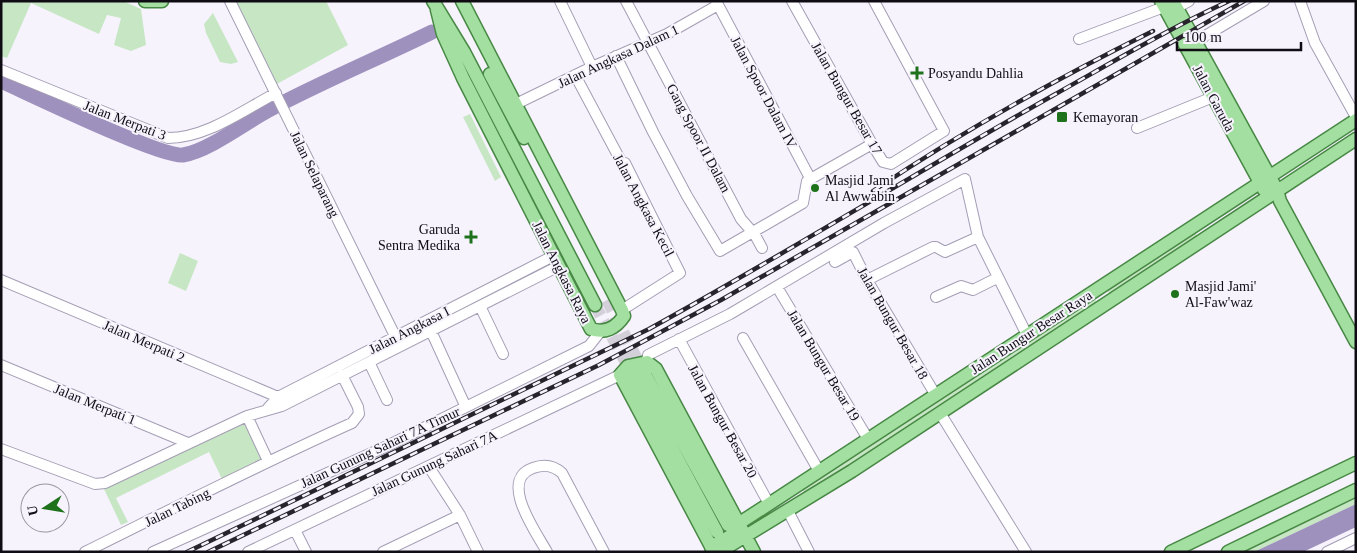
<svg xmlns="http://www.w3.org/2000/svg" width="1357" height="553" font-family="'Times New Roman',serif">
  <rect width="100%" height="100%" fill="#f6f3fd"/>
  <path fill="#c7e6c4" d="M1 1H123L141 9 146 45 131 51 114 45 121 18 107 15 99 34 31 3 7 58 1 56Z
    M235 1H326L348 45 275 85Z
    M213 13 238 62 231 64 220 62 206 33 204 24Z
    M470 114 501 177 495 181 463 117Z
    M1195 232 1198 237 1110 295 1107 290Z
    M180 253 198 261 186 291 168 283Z
    M1094 298 1097 303 805 495 802 489Z
    M244 421 262 459 222 479 209 452 116 498 128 522 121 525 104 489Z
    M1356 490V504L1255 552H1226Z"/>
  <path fill="#9f91bd" d="M1356 504V527L1303 552H1254Z"/>
  <g fill="none" stroke-linecap="round" stroke-linejoin="round">
    <path stroke="#9f91bd" stroke-width="15" d="M1 81C30 94 162 158 183 155 208 151 245 123 267 111 321 82 377 59 432 32"/>
    <path stroke="#d3d0da" stroke-width="12" stroke-dasharray="12 6" stroke-linecap="butt" d="M607 300 642 369
      M595 305 632 374"/>
    <defs>
      <path id="minor" d="M230 1 400 346
        M560 1 592 67
        M626 1 741 219 755 235 762 248
        M716 1 810 178
        M792 1 872 144 883 162 891 164 944 131 874 1
        M1300 1 1315 43 1356 117
        M1176 8 1189 1
        M1079 39 1164 7
        M1195 42 1264 1
        M616 56 653 132 687 196 720 251 803 203 807 181 872 144
        M1 70 168 138C206 138 242 111 276 93
        M575 75 623 165 625 163 680 273 622 310
        M516 104 592 67 667 34 718 5
        M1137 128 1213 97
        M835 262 853 252 867 280 935 394
        M1 280 278 397 281 403
        M867 280 933 247H936L945 252 978 237
        M780 292 868 439
        M936 297 961 286 973 290 997 278
        M480 306 503 354
        M431 331 464 403
        M743 338 819 471
        M679 339 769 504
        M369 362 387 400
        M647 362 648 355 730 314 884 223 965 179 978 237 1027 335
        M1 365 188 443
        M268 408 278 397 553 256
        M940 413 1026 552
        M247 416 268 461
        M1 449 95 484 105 483 247 416 282 406 559 266
        M429 467 460 515 478 552
        M788 511 809 552
        M295 530 306 552
        M85 552C174 508 262 463 352 423L359 414 358 407 342 375
        M153 552 387 446 589 346 600 332
        M248 552 620 375
        M383 552 460 515
        M547 552C536 532 498 480 533 468 544 464 553 465 562 473L604 552
        M1327 552 1356 538"/>
      <path id="major" d="M145 1H162
        M433 1 464 52 595 305
        M1161 1 1264 190
        M1173 1 1277 190 1280 201 1356 342
        M437 10 443 34 463 78 591 329C605 334 616 328 624 316L622 310 462 1
        M490 74 524 138
        M642 369 728 525
        M632 374 717 532
        M711 547 734 534 738 524 769 504 1356 120
        M721 551 852 471 1356 139
        M714 552 620 375 628 366 647 362 656 369 754 552
        M1171 552 1356 463
        M1228 552 1356 490"/>
    </defs>
    <use href="#minor" stroke="#a49db4" stroke-width="12"/>
    <use href="#major" stroke="#488845" stroke-width="15"/>
    <use href="#minor" stroke="#fff" stroke-width="10"/>
    <use href="#major" stroke="#a3dfa0" stroke-width="12"/>
    <defs>
      <path id="rail" d="M873 191C963 131 1056 79 1153 31
        M187 552 649 329C785 254 917 172 1052 96 1111 63 1168 29 1229 1
        M208 552 599 365 721 300 1244 1"/>
    </defs>
    <use href="#rail" stroke="#27242c" stroke-width="4.5"/>
    <use href="#rail" stroke="#f6f3fd" stroke-width="2.5" stroke-dasharray="8" stroke-linecap="butt"/>
  </g>
  <g fill="#1f721c" stroke="#f6f3fd" stroke-width="2">
    <path d="M914.5 65.5h5v5h5v5h-5v5h-5v-5h-5v-5h5z"/>
    <rect x="1056" y="111" width="12" height="12" rx="2.5"/>
    <circle cx="815" cy="188" r="5"/>
    <path d="M468.5 229.5h5v5h5v5h-5v5h-5v-5h-5v-5h5z"/>
    <circle cx="1175" cy="294" r="5"/>
  </g>
  <g text-anchor="middle" stroke-width="4" stroke-linejoin="round" paint-order="stroke">
    <g font-size="14" fill="#0f0c14" stroke="#f6f3fd">
      <text transform="translate(618 56) rotate(-25)" y="5">Jalan Angkasa Dalam 1</text>
      <text transform="translate(764 92) rotate(62)" y="5">Jalan Spoor Dalam IV</text>
      <text transform="translate(847 98) rotate(60)" y="5">Jalan Bungur Besar 17</text>
      <text transform="translate(1214 98) rotate(62)" y="5">Jalan Garuda</text>
      <text transform="translate(125 120) rotate(21)" y="5">Jalan Merpati 3</text>
      <text transform="translate(699 138) rotate(62)" y="5">Gang Spoor II Dalam</text>
      <text transform="translate(315 174) rotate(64)" y="5">Jalan Selaparang</text>
      <text transform="translate(644 205) rotate(62)" y="5">Jalan Angkasa Kecil</text>
      <text transform="translate(562 272) rotate(63)" y="5">Jalan Angkasa Raya</text>
      <text transform="translate(893 323) rotate(60)" y="5">Jalan Bungur Besar 18</text>
      <text transform="translate(409 330) rotate(-27)" y="5">Jalan Angkasa I</text>
      <text transform="translate(1031 332) rotate(-33)" y="5">Jalan Bungur Besar Raya</text>
      <text transform="translate(144 341) rotate(23)" y="5">Jalan Merpati 2</text>
      <text transform="translate(824 365) rotate(59)" y="5">Jalan Bungur Besar 19</text>
      <text transform="translate(95 404) rotate(22)" y="5">Jalan Merpati 1</text>
      <text transform="translate(723 421) rotate(61)" y="5">Jalan Bungur Besar 20</text>
      <text transform="translate(380 447) rotate(-25)" y="5">Jalan Gunung Sahari 7A Timur</text>
      <text transform="translate(434 463) rotate(-25)" y="5">Jalan Gunung Sahari 7A</text>
      <text transform="translate(177 507) rotate(-26)" y="5">Jalan Tabing</text>
    </g>
    <g font-size="14" fill="#0f0c14" stroke="#f6f3fd" text-anchor="start">
      <text x="928" y="78">Posyandu Dahlia</text>
      <text x="1073" y="122">Kemayoran</text>
      <text x="825" y="185">Masjid Jami<tspan x="825" dy="16">Al Awwabin</tspan></text>
      <text x="460" y="234" text-anchor="end">Garuda<tspan x="460" dy="16">Sentra Medika</tspan></text>
      <text x="1185" y="291">Masjid Jami'<tspan x="1185" dy="16">Al-Faw'waz</tspan></text>
    </g>
  </g>
  <rect width="1357" height="553" fill="none" stroke="#0f0c14" stroke-width="5"/>
  <g transform="translate(45 508) rotate(258)"><circle r="24" fill="#f6f3fd" stroke="#9a97a0"/>
  <path d="M0-4L9 19L0 12L-9 19Z" fill="#1f721c"/>
  <text y="-8" font-size="14" font-weight="bold" text-anchor="middle" fill="#0f0c14">U</text>
  </g>
  <path d="M1177 42v8h124v-8" fill="none" stroke="#0f0c14" stroke-width="2.5"/>
  <text x="1184" y="42" font-size="15" fill="#0f0c14" stroke="#f6f3fd" stroke-width="4" paint-order="stroke">100 m</text>
</svg>
